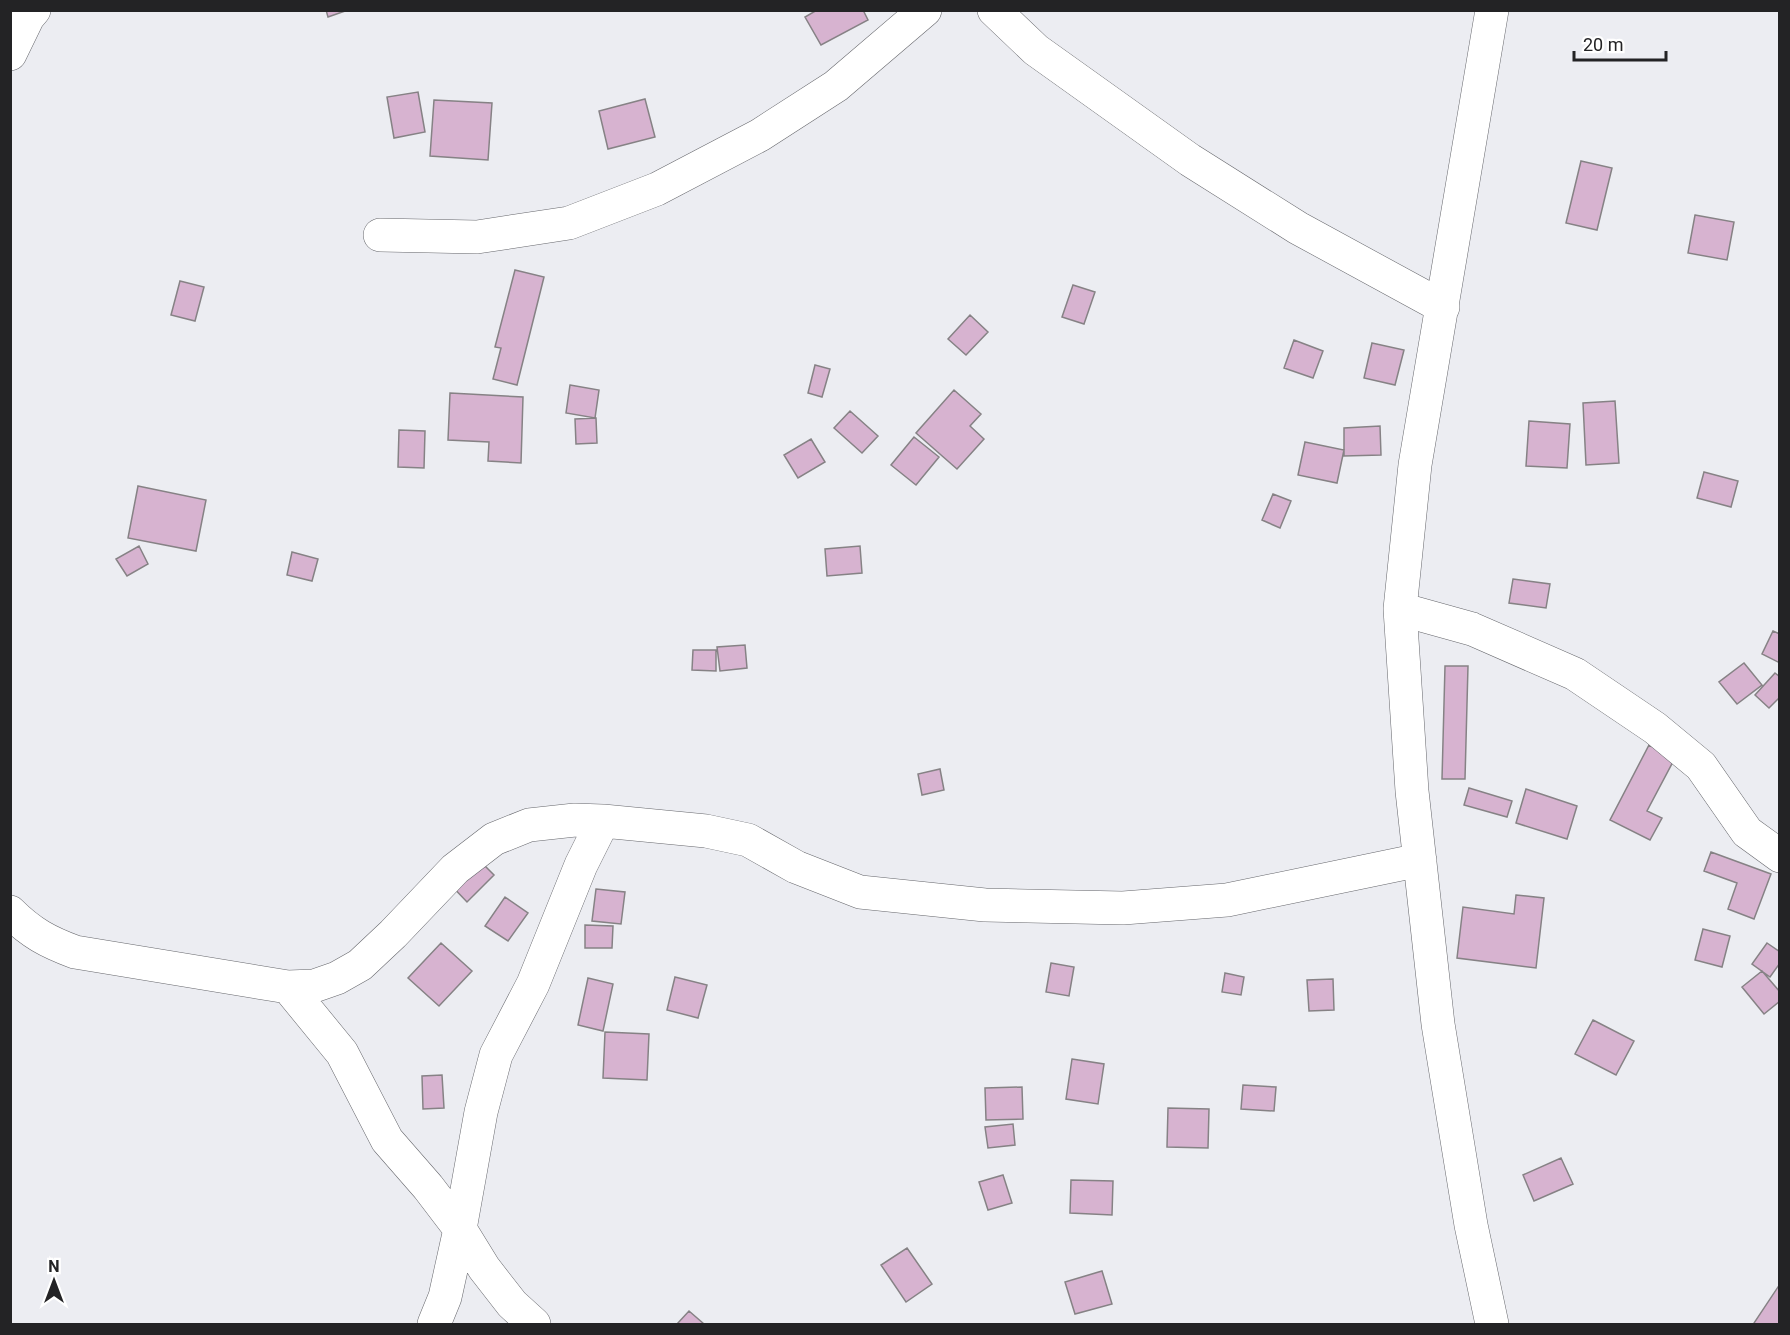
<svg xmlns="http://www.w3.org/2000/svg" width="1790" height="1335" font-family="Roboto,sans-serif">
  <rect width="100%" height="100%" fill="#ecedf2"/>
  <path fill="#d7b3d0" stroke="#868285" stroke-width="1.5" d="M326 10H348L328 17Z
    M817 10H863L868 20 821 45 805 17Z
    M418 92 425 132 394 138 387 97Z
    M645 99 655 137 608 149 599 111Z
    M434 100 492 103 488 160 430 156Z
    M1581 161 1612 168 1597 230 1566 223Z
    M1695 215 1734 222 1727 260 1688 253Z
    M515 270 544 277 517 385 493 379 501 348 495 347Z
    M180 281 204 287 195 321 171 315Z
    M1073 285 1095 292 1084 324 1062 317Z
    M970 315 988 332 966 355 948 339Z
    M1294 340 1323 351 1313 378 1284 368Z
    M1372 343 1404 350 1395 385 1364 378Z
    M815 365 830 369 822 397 808 393Z
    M570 385 599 390 595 418 566 413Z
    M954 390 981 414 970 426 984 439 957 469 916 433Z
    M450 393 523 397 521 463 488 461 489 442 448 440Z
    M1615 401 1619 463 1586 465 1583 403Z
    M850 411 878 436 862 453 834 428Z
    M596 418 597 443 576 444 575 419Z
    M1529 421 1570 424 1567 468 1526 466Z
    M1380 426 1381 455 1344 456V428Z
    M399 430 425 431 424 468 398 467Z
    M914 437 939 457 916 485 891 465Z
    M811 439 825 462 798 478 784 455Z
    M1305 442 1344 450 1337 483 1298 475Z
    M1704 472 1738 481 1731 507 1697 498Z
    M138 486 206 500 196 551 128 538Z
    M1273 494 1291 501 1280 528 1262 520Z
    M139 546 148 564 127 576 116 559Z
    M860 546 862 573 827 576 825 549Z
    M292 552 318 559 312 581 287 575Z
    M1513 579 1550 584 1546 608 1509 603Z
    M1773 631 1780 634V663L1762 654Z
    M745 645 747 668 720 671 717 647Z
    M693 650H716V671L692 670Z
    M1744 663 1762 685 1737 704 1719 682Z
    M1445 666H1468L1465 779H1442Z
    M1775 673 1780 677V697L1769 708 1755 695Z
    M1649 745 1675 758 1647 811 1662 818 1650 840 1610 820Z
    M940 769 944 790 922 795 918 774Z
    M1469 788 1512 801 1507 817 1464 805Z
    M1526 789 1577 806 1567 839 1516 823Z
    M1711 852 1771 874 1754 919 1728 909 1737 883 1704 871Z
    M475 856 494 875 467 902 448 882Z
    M596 889 625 892 621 924 592 921Z
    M1516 895 1544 898 1536 968 1457 958 1463 907 1514 914Z
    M505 897 528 913 508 941 485 926Z
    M585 925 613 926 612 948H585Z
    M1703 929 1730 936 1722 967 1695 960Z
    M441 943 472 971 439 1006 408 978Z
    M1767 943 1780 952V963L1770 977 1752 964Z
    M1051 963 1074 967 1069 996 1046 992Z
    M1762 971 1780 992V1001L1764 1014 1742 987Z
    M1225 973 1244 977 1241 995 1222 992Z
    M675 977 707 985 698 1018 667 1010Z
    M588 978 613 984 603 1031 578 1025Z
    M1333 979 1334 1010 1309 1011 1307 980Z
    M1593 1020 1634 1041 1616 1075 1575 1054Z
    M605 1032 649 1034 647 1080 603 1078Z
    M1072 1059 1104 1064 1098 1104 1066 1099Z
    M442 1075 444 1108 423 1109 422 1076Z
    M1243 1085 1276 1087 1274 1111 1241 1109Z
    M1022 1087 1023 1119 986 1120 985 1088Z
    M1168 1108 1209 1109 1208 1148 1167 1147Z
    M1013 1124 1015 1145 988 1148 985 1127Z
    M1561 1158 1573 1184 1534 1201 1523 1175Z
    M1003 1175 1012 1203 988 1210 979 1182Z
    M1071 1180 1113 1181 1112 1215 1070 1213Z
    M907 1248 932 1284 906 1302 881 1265Z
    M1102 1271 1112 1304 1075 1314 1065 1282Z
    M1780 1284V1324H1757L1754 1323Z
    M689 1311 704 1324H677Z"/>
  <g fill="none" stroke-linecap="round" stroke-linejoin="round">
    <defs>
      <path id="minor" d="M994 10 1036 50 1190 160 1298 228 1443 307
        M1492 10 1415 465 1400 609 1412 791 1438 1024 1471 1225 1492 1324
        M10 54 28 17 34 10
        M380 235 477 237 569 223 657 189 760 135 836 86 925 10
        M1400 609 1472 629 1575 674 1655 728 1701 766 1747 832 1780 856
        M10 912C31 933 48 942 75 952L288 987 314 986 337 978 360 965 393 934 455 869 494 839 529 825 575 820 603 821 706 831 748 840 796 867 860 892 985 905 1123 908 1227 900 1420 860
        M288 987 342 1053 387 1140 428 1187 460 1229 484 1268 512 1304 534 1324
        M434 1324 445 1297 460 1229 481 1112 496 1055 533 984 581 865 603 821"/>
    </defs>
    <use href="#minor" stroke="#66676c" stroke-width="34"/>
    <use href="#minor" stroke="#fff" stroke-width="33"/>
  </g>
  <rect width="1790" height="1335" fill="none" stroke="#232325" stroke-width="24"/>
  <g transform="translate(54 1281)" stroke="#ffffff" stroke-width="4.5" paint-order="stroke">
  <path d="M0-4.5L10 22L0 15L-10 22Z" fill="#232325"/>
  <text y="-9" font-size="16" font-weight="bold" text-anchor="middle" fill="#232325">N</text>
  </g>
  <path d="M1574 51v9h92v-9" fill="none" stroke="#232325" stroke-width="3"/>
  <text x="1583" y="51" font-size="18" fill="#232325" stroke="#ffffff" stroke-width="4.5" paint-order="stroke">20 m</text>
</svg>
